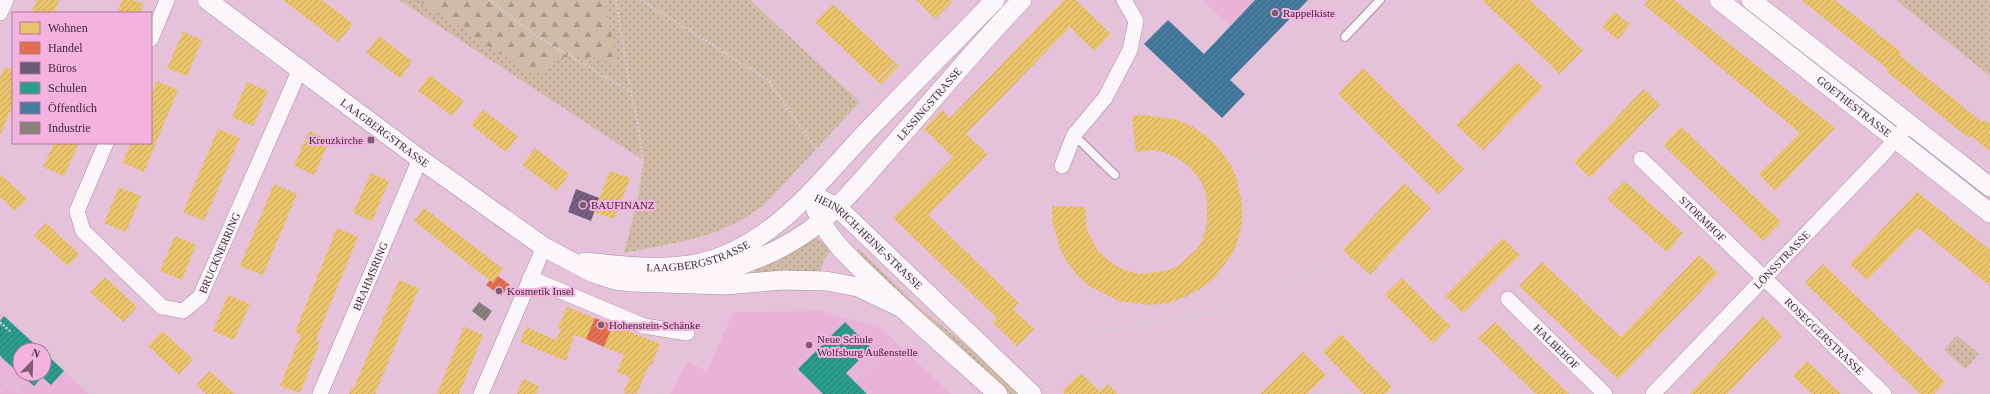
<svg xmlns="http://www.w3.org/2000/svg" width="1990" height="394" font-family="'Times New Roman',serif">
  <defs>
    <pattern id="green-dots" width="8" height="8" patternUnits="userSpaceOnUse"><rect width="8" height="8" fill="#d1bba6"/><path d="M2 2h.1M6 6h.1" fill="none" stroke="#ab9888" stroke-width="1.8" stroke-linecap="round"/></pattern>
    <pattern id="forest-firs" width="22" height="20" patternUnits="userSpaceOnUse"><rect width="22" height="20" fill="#d1bba6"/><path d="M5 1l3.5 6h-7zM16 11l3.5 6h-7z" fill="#ab9888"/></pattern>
    <pattern id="homes-hatch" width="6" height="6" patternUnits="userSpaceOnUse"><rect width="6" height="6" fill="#e9c46a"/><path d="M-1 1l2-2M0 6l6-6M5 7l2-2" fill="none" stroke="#c9a85d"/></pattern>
    <pattern id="shops-hatch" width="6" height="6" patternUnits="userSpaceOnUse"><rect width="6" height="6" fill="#e76f51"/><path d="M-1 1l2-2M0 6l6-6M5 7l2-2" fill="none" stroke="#bd5b44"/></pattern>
    <pattern id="offices-hatch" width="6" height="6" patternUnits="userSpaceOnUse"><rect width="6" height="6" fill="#6d597a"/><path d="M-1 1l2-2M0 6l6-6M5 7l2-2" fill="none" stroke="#83728c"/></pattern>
    <pattern id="schools-hatch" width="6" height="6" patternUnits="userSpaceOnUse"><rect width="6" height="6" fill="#2a9d8f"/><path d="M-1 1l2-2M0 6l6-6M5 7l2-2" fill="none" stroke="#268076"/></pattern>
    <pattern id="public-hatch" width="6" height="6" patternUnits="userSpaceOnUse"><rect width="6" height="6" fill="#457b9d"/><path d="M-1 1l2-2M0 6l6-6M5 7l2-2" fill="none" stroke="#3b6581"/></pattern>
    <pattern id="industry-hatch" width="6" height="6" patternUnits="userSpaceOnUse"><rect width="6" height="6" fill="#8a817c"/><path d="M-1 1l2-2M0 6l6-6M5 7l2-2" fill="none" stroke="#726a67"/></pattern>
  </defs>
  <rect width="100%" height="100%" fill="#e5c2d9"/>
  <path fill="#e9b3d7" d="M1202 0H1295L1302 6 1277 32 1249 7 1230 26Z
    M822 311 882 329 951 394H670L687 361 707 371 733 312Z
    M0 313 41 350H20V374H44V352L89 394H0Z"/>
  <path fill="url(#green-dots)" d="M399 0H750L860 102 764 205 740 221 716 232 685 241 624 253 638 196 643 160Z
    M1896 0H1990V76Z
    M815 236 831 250 824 260 820 272 799 271 755 273 754 270Z
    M859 249 922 310 975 352 1019 394H1010L962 353 856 253Z
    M1957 335 1979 354 1965 369 1944 350Z"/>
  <path fill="url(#forest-firs)" d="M418 0H605L617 64 588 57H563L534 76Z"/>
  <path fill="url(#homes-hatch)" d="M37 0H59L54 13H31Z
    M122 0H133L144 4 140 13H117Z
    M283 0H322L353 24 338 42Z
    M916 0H950L952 2 935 19Z
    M1064 0H1076L1111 34 1094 51 1070 27 966 134 988 154 928 215 1019 303 1013 309 1034 329 1017 346 992 322 997 318 893 218 953 157 924 129 942 110 950 118Z
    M1482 0H1530L1583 50 1560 74Z
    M1648 0H1674L1835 128 1775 191 1759 174 1800 133 1644 5Z
    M1801 0H1835L1901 52 1899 55 1982 122 1984 120 1990 124V151L1971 136 1969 138 1956 128 1886 71 1888 69Z
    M833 4 899 66 881 85 815 22Z
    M1614 12 1630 24 1618 40 1602 27Z
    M183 32 202 40 187 76 167 68Z
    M379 36 412 61 400 78 366 53Z
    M1517 62 1543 87 1483 150 1456 125Z
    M5 67 13 70V103L0 136V78Z
    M1363 68 1464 169 1438 194 1338 94Z
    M430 75 464 101 452 116 418 91Z
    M157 81 178 90 144 172 123 163 131 143H151V96Z
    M247 82 268 91 253 126 232 117Z
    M1644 89 1660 105 1590 178 1574 162Z
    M483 110 518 136 506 152 471 125Z
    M1144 115 1178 120 1195 128 1210 139 1221 151 1231 165 1236 177 1242 204V221L1239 237 1233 253 1215 277 1202 288 1183 298 1168 303 1150 305 1119 301 1089 286 1078 276 1067 262 1060 249 1052 220V206L1085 207 1087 230 1098 251 1109 261 1124 270 1140 274 1166 271 1179 265 1197 249 1203 238 1207 224V201L1205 190 1198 177 1188 166 1177 158 1163 152 1152 150 1136 152 1132 116Z
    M1681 127 1781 222 1763 241 1663 145Z
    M218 129 240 138 204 221 183 212Z
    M309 131 330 140 314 175 294 166Z
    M54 143H79L64 176 43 167Z
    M535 148 569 174 557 191 522 165Z
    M610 171 630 178 614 219 594 212Z
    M371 173 389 181 372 221 353 213Z
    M0 174 27 199 15 211 0 197Z
    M1625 181 1683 233 1667 252 1607 199Z
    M1404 183 1431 208 1370 275 1343 250Z
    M274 184 297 194 263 275 240 266Z
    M119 187 141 196 126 232 104 223Z
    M1917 192 1990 250V286L1918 228 1867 280 1850 264Z
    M424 208 503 269 493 283 414 221Z
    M46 223 79 254 68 266 34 236Z
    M337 228 358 237 319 332 316 341 320 342 300 393 280 386 301 335 295 332Z
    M175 236 196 245 182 280 160 271Z
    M1503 238 1520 255 1463 313 1445 296Z
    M1699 255 1718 273 1618 379 1519 286 1542 262 1621 337Z
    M1823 264 1945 382 1934 394H1920L1805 283Z
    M105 277 137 307 123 322 90 292Z
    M1402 278 1450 326 1433 343 1385 295Z
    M399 280 419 288 375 394H349L352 387 354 388Z
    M228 295 250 304 234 340 213 331Z
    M567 307 595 318 586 339 574 335 566 361 520 342 526 327 556 340 561 329 558 328Z
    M1763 316 1782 336 1727 394H1690Z
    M1495 322 1569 394H1536L1478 338Z
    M613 325 660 344 651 366 649 365 637 394 623 393 630 377 617 372 624 355 604 347Z
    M464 327 483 335 459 394H437Z
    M162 331 193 359 179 375 148 346Z
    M1341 334 1392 387 1385 394H1363L1323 352Z
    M1303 352 1326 375 1307 394H1260Z
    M1807 361 1828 381 1841 394H1812L1793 376Z
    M210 371 226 386 235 394H206L196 385Z
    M1081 373 1100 392 1108 384 1118 394H1065L1062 391Z
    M523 379 539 386 536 394H517Z"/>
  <path fill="url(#shops-hatch)" d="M498 276 510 285 501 296 486 285 490 280 493 283Z
    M595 318 613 325 604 347 586 339Z"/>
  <path fill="url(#offices-hatch)" d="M576 189 599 198 591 221 568 212Z"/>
  <path fill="url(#schools-hatch)" d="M4 316 41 350H20V374L0 356V321Z
    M845 322 871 348 846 373 867 394H823L798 369Z
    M44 352 64 371 51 385 42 377 34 386 20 374H44Z"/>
  <path fill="url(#public-hatch)" d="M1255 0H1308L1230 80 1245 94 1222 118 1144 44 1168 20 1204 54Z"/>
  <path fill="url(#industry-hatch)" d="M479 302 492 311 485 321 472 311Z"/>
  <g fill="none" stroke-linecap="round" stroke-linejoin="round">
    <defs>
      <path id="service" d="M1345 37 1380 0
        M1074 135 1115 175"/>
      <g id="minor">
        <path d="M0 13 6 0"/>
        <path d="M151 39 167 0"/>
        <path id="s1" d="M106 143 77 211 83 231 162 307 183 311 200 297 300 69"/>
        <path id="s2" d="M1641 159 1884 394"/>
        <path d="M1062 166 1074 135 1105 98 1130 50 1136 21 1124 0"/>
        <path d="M530 278 644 326 687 333"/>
        <path id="s3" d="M1508 299 1605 394"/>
        <path id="s4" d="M320 394 420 159"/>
        <path d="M481 394 544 247"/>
        <path id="s5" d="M1653 394 1881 156 1909 124"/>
      </g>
      <g id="tertiary">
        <path id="s6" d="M207 0 420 159 544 247 593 273 615 280 632 282 725 285 783 280 826 281 858 287 902 308"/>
        <path id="s7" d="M1719 0 1990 213"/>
        <path d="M1751 0 1990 187"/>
        <path id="s8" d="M810 194 837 207 1032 394"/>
        <path d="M816 210C830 244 857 264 882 289 920 325 959 359 998 394"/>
        <path id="s9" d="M585 262C623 266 662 271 700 263 774 246 820 180 870 128 912 85 953 43 995 0"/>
        <path id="s10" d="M694 277C739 269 785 251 820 222 844 202 865 177 885 154 931 103 974 49 1022 0"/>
      </g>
    </defs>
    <use href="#service" stroke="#a88e9f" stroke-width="10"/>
    <use href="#minor" stroke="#a88e9f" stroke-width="16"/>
    <use href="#tertiary" stroke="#a88e9f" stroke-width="20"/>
    <path stroke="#d5cad1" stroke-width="2.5" stroke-dasharray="2 2" stroke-linecap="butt" d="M239 0 493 188
      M489 0 539 38 631 92
      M616 0 631 93 638 124 643 160 638 196 624 250
      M641 0 768 80 819 153
      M1634 0 1627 8 1636 19C1633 38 1637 62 1646 80 1651 91 1663 102 1672 111L1642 145
      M1680 0 1869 147
      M1790 0 1839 38 1861 63
      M181 2 194 12
      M83 13 88 0
      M1290 18 1329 53
      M372 20 384 0
      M1816 20 1820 15
      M1352 45 1431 122 1484 168 1593 54 1591 42 1549 0
      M990 62 1049 0
      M1140 62 1262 163 1297 214 1312 242 1328 264 1371 317 1449 394
      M1916 68 1921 61 1964 94 1979 89
      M901 71 904 63 929 42
      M875 91 877 81 895 63H904
      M1970 112 1975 105 1979 89 1990 74
      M1951 133 1965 140 1990 160
      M1952 134 1956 128
      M1262 163 1270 112 1338 45
      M1892 165 1990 242
      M17 176 31 143
      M798 179 811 162 851 120 875 92 885 87
      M879 213 1059 394
      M872 219 879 213 877 195 881 186
      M476 222 525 258
      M544 224 576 240 591 244
      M394 257 492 331
      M1394 263 1484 168
      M139 266 183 162
      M1509 284 1627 161
      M809 299 856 306
      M628 302 650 304 685 302
      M0 309 94 394
      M0 324 1 323 11 332
      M0 357V356
      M1036 371 1062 344 1092 333 1219 311 1249 300 1328 264
      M0 375 21 394
      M854 381 904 331
      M81 382 112 366 153 318
      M16 390 26 379
      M244 390 325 196 270 173
      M0 392 8 383
      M408 394 449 298
      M659 394 680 354 700 363 725 301
      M1313 394C1324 386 1338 389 1349 394
      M1398 394 1493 300
      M1957 394 1974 380 1990 362"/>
    <use href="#service" stroke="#fbf6f9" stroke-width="8"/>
    <use href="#minor" stroke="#fbf6f9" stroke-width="15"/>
    <use href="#tertiary" stroke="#fbf6f9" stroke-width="19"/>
  </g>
  <g fill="#7b5e71" stroke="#f4b3de" stroke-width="1.5">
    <circle cx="1275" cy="13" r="4"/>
    <rect x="367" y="136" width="8" height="8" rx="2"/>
    <circle cx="583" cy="205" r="4"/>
    <circle cx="499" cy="291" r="4"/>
    <circle cx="601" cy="325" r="4"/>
    <circle cx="809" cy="345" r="4"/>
  </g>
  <g text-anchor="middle" stroke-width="4" stroke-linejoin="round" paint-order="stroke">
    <g font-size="11" fill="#422839" stroke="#f4b3de" text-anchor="start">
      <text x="1283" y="17">Rappelkiste</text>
      <text x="363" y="144" text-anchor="end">Kreuzkirche</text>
      <text x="591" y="209">BAUFINANZ</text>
      <text x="507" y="295">Kosmetik Insel</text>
      <text x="609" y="329">Hohenstein-Schänke</text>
      <text x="817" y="343">Neue Schule<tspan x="817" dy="13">Wolfsburg Außenstelle</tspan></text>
    </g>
    <g font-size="11" fill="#422839" stroke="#f4b3de">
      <text dy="4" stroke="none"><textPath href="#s10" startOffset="300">LESSINGSTRASSE</textPath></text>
      <text dy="4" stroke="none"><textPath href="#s7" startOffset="172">GOETHESTRASSE</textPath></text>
      <text dy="4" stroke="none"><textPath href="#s6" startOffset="222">LAAGBERGSTRASSE</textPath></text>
      <text dy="4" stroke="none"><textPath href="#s2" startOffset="86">STORMHOF</textPath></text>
      <text dy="4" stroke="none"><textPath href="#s8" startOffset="76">HEINRICH-HEINE-STRASSE</textPath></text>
      <text dy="4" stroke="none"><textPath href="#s1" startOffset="296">BRUCKNERRING</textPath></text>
      <text dy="4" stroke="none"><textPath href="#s9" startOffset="115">LAAGBERGSTRASSE</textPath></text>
      <text dy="4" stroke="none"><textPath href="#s5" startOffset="186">LÖNSSTRASSE</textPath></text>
      <text dy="4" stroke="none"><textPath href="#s4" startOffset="128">BRAHMSRING</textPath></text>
      <text dy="4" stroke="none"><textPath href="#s2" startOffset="255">ROSEGGERSTRASSE</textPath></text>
      <text dy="4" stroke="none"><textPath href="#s3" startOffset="68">HALBEHOF</textPath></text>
    </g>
  </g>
  <rect x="12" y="12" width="140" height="132" fill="#f4b3de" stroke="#ad7b9c"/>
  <rect x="20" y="22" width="20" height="12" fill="#e9c46a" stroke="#ad7b9c"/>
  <text x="48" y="32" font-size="12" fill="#422839">Wohnen</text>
  <rect x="20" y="42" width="20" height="12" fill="#e76f51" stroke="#ad7b9c"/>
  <text x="48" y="52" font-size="12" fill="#422839">Handel</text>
  <rect x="20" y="62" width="20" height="12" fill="#6d597a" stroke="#ad7b9c"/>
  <text x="48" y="72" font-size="12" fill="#422839">Büros</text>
  <rect x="20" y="82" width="20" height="12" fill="#2a9d8f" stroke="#ad7b9c"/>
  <text x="48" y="92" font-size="12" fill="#422839">Schulen</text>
  <rect x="20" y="102" width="20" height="12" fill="#457b9d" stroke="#ad7b9c"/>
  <text x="48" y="112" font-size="12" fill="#422839">Öffentlich</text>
  <rect x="20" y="122" width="20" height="12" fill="#8a817c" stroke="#ad7b9c"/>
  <text x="48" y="132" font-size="12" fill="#422839">Industrie</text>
  <g transform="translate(32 362) rotate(23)"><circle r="19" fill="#f4b3de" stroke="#ad7b9c"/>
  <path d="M0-3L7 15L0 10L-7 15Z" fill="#7b5e71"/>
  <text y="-6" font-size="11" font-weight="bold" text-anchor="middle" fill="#422839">N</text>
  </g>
</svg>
